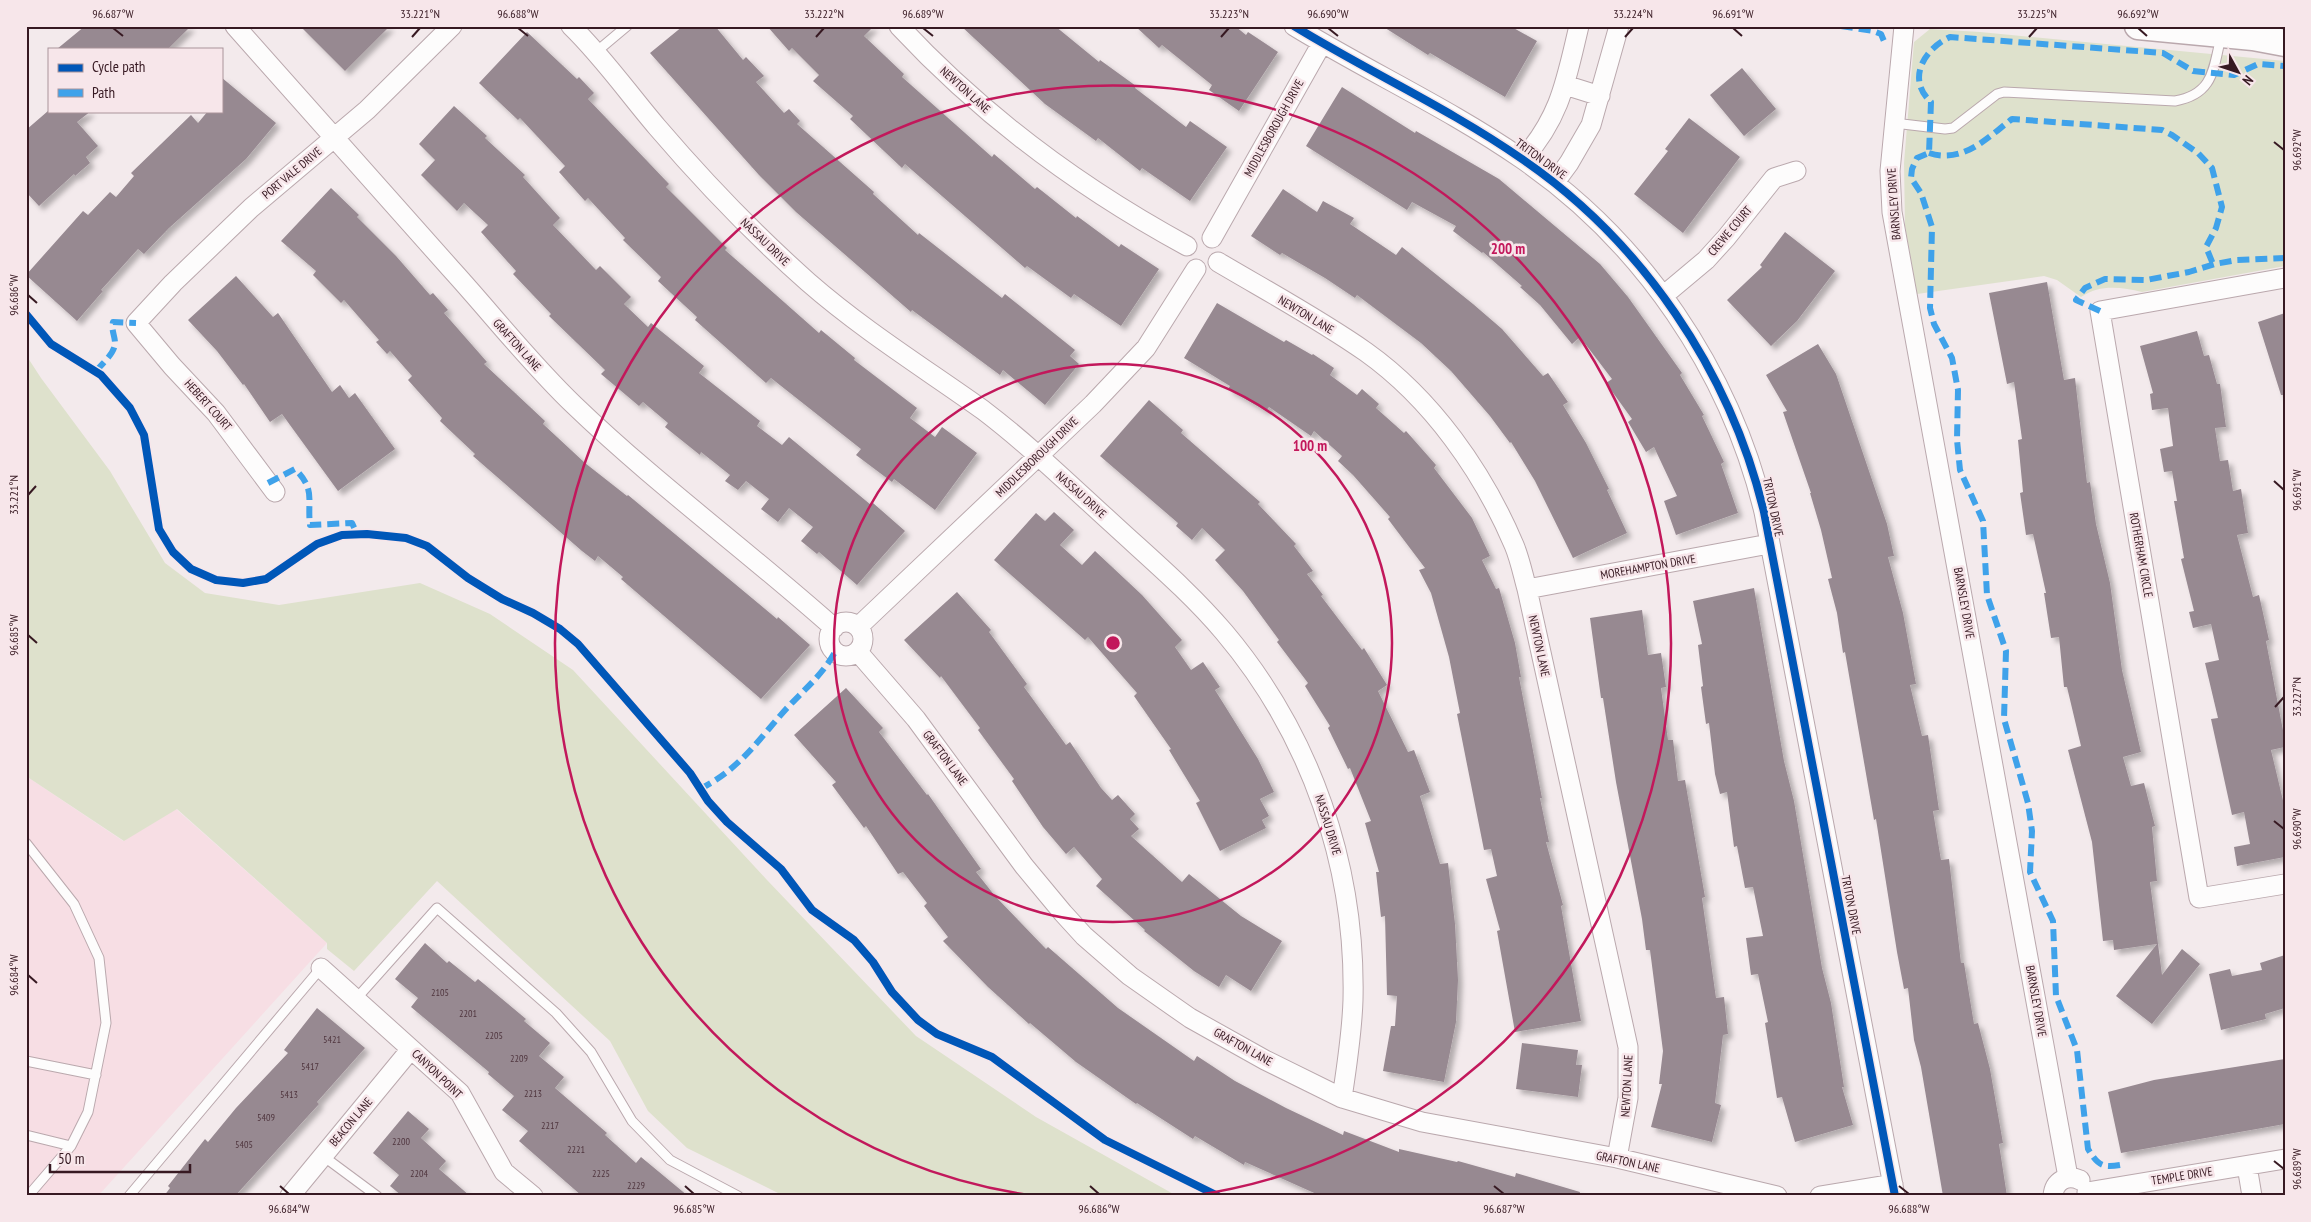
<svg xmlns="http://www.w3.org/2000/svg" width="2311" height="1222" font-family="'PT Sans Narrow',sans-serif">
  <defs>
    <filter id="shadow"><feDropShadow dx="4.5" dy="4.5" stdDeviation="2.5" flood-color="#0004"/></filter>
  </defs>
  <rect width="100%" height="100%" fill="#f3eaec"/>
  <path fill="#f7dee4" d="M26 776 123 841 176 809 327 943 98 1196H26Z"/>
  <path fill="#dee1cc" d="M1930 29 1980 32 2285 61V266L2142 292C2121 287 2100 284 2081 297L2057 280 2044 276 1917 294 1905 226 1904 163 1914 42Z
    M26 355 41 378 110 471 165 563 205 593 279 605 420 583 490 614 573 670 767 880 916 1036 1036 1117 1177 1196H784L687 1148 648 1111 610 1041 437 881 354 971 327 949V943L177 809 124 841 26 776Z"/>
  <path fill="#978991" filter="url(#shadow)" d="M85 26H191L168 49H57Z
    M300 26H390L345 71Z
    M683 26H715L743 60 746 57 764 76 756 82 784 113 789 109 800 121 797 124 874 192 873 194 918 235 919 233 1002 298 1005 294 1075 350 1070 356 1079 364 1045 405 1003 370 1000 375 912 310 911 312 796 212 759 175 650 53Z
    M767 26H874L864 36 904 74 902 77 992 157 994 154 1035 189 1037 187 1076 218 1077 216 1119 247 1121 244 1159 269 1121 326 1074 294 1071 298 1027 266 1025 268 905 164 902 168 850 119 853 116 813 81 819 75 792 48 789 51Z
    M961 26H1055L1099 62 1100 60 1136 86 1135 88 1186 127 1190 121 1227 147 1190 201 1142 168 1140 171 1098 138 1096 141 1045 104Z
    M1135 26H1235L1246 35 1248 32 1278 52 1239 111 1209 90 1212 85 1162 45 1159 48Z
    M1382 26H1510L1537 41 1505 97 1430 53 1428 55Z
    M527 32 577 79 579 77 594 93 588 99 669 184 666 187 727 248 725 250 819 333 821 330 855 358 854 360 917 408 910 418 935 437 942 427 977 453 935 510 894 479 892 482 856 455 861 449 771 378 766 383 695 320 697 317 658 281 661 277 623 240 625 238 588 198 585 201 559 172 565 166 520 118 518 120 479 83Z
    M1742 68 1776 109 1744 136 1710 95Z
    M221 77 276 123 246 159 169 228 144 254 138 249 101 290 103 291 77 321 26 275 83 211 88 215 110 192 116 197 134 176 131 173 191 115 198 123 208 111H221Z
    M1342 87 1415 133 1416 131 1499 179 1600 264 1628 297 1682 373 1680 375 1704 415 1702 416 1724 462 1721 464 1738 513 1676 535 1664 501 1677 496 1654 447 1646 452 1628 422 1632 419 1606 383 1612 379 1580 337 1572 344 1540 305 1520 287 1522 286 1483 252 1482 253 1453 231 1456 226 1412 202 1407 210 1306 146Z
    M454 106 487 136 485 138 525 175 523 177 560 218 553 225 596 270 600 266 631 297 624 304 648 327 651 323 704 366 699 373 760 421 757 426 782 445 789 437 871 505 873 503 905 531 857 585 819 552 817 554 801 541 813 527 789 508 778 522 761 509 769 499 746 481 738 490 725 481 730 475 701 452 700 455 665 427 668 423 643 402 639 406 601 374 605 370 549 316 551 314 513 274 516 271 481 232 488 225 464 203 457 211 421 175 435 160 419 144Z
    M48 111H91L77 122 98 146 86 157 90 163 75 176 74 174 39 206 26 192V130Z
    M1689 118 1740 157 1683 233 1634 194 1668 151 1665 149Z
    M331 188 359 215 357 217 396 256 430 295 433 293 448 310 444 313 487 362 484 364 545 421 543 424 585 463 627 496 628 495 777 619 778 617 810 645 761 699 621 579 623 577 598 556 595 561 582 551 473 456 475 454 440 421 442 418 408 380 412 376 390 351 387 354 376 342 379 340 344 300 341 303 313 275 316 271 281 241Z
    M1283 189 1317 212 1323 201 1354 218 1350 224 1396 255 1402 247 1473 304 1502 329 1543 376 1548 373 1568 402 1563 405 1586 443 1609 489 1607 490 1627 533 1573 558 1535 481 1511 442 1510 443 1490 416 1451 371 1421 343 1357 295 1355 298 1325 278 1282 253 1280 255 1251 236Z
    M1785 232 1835 271 1797 321 1771 346 1727 300 1762 267 1760 265Z
    M236 276 273 317 278 313 332 392 340 385 349 398 355 393 395 449 338 491 282 414 270 422 244 384 243 385 217 351 188 320Z
    M2047 282 2064 380 2075 378 2087 483 2090 482 2096 524 2110 583 2122 670 2141 752 2123 757 2131 786 2144 783 2155 826 2152 827 2157 881 2150 882 2162 975 2182 949 2200 964 2152 1024 2116 996 2157 944 2114 950 2113 940 2103 941 2092 842 2068 750 2081 746 2067 687H2064L2059 637 2051 638 2044 593H2046L2033 534 2026 535 2020 493 2023 492 2018 440 2022 439 2014 382 2007 384 1989 293Z
    M1217 303 1284 342 1286 340 1312 355 1313 354 1334 368 1330 375 1357 395 1362 389 1379 404 1376 408 1404 433 1406 431 1436 465 1434 468 1472 518 1490 556 1482 560 1496 589 1499 588 1515 643 1521 677H1519L1542 798H1540L1549 842H1546L1563 905 1561 906 1581 1021 1515 1032 1497 931 1500 930 1486 879 1497 876 1491 849 1484 850 1457 714 1460 713 1449 657 1431 593 1419 570 1425 568 1388 519 1390 517 1353 475 1338 461 1342 456 1314 431 1311 436 1269 407 1266 411 1228 389 1230 386 1184 358Z
    M2285 313V395H2281L2258 322Z
    M2197 331 2204 356 2209 355 2217 384H2220L2226 427 2215 428 2220 461 2228 460 2233 491 2241 489 2248 533 2237 535 2253 597 2259 595 2269 640 2266 641 2285 741V747L2271 750 2285 809V857L2237 866 2234 847 2250 844 2244 812 2232 815 2211 719 2218 718 2205 663 2219 660 2211 624 2193 628 2189 612 2194 611 2181 559 2184 558 2174 501H2177L2172 471 2164 472 2160 449 2173 446 2168 408 2152 410 2150 394 2153 393 2140 346Z
    M1818 344 1836 374 1887 524 1894 556 1888 557 1903 613 1916 684 1910 685 1922 736 1928 735 1939 810 1933 811 1941 860 1949 859 1961 963H1964L1974 1024 1978 1023 1990 1069 2003 1143 1999 1144 2007 1196H1943L1921 1067 1914 1040 1908 988 1904 989 1897 952 1876 819 1874 820 1845 652 1843 653 1837 613 1828 579 1832 578 1821 530 1810 493H1811L1783 412 1787 411 1766 375Z
    M1149 400 1183 430 1181 433 1260 502 1258 504 1296 544 1294 546 1313 571 1307 574 1323 595 1321 596 1362 650 1364 648 1387 685 1378 691 1408 752 1414 750 1430 792 1420 796 1440 864 1448 863 1455 924 1458 980 1456 1022 1444 1082 1383 1071 1391 1026H1395L1397 996 1387 995 1385 916 1381 917 1376 872H1379L1365 823 1371 821 1350 768 1348 769 1328 728 1330 726 1305 686 1308 683 1277 642 1279 640 1243 591 1215 560 1225 550 1202 528 1192 540 1176 526 1178 523 1100 456Z
    M1054 512 1074 530 1060 545 1082 565 1095 551 1142 595 1182 640 1175 647 1191 670 1203 662 1220 687 1215 690 1258 759 1274 792 1260 799 1269 816 1262 820 1266 828 1220 851 1196 803 1200 801 1169 750 1171 749 1134 696 1137 693 1088 637 1085 640 994 560 1036 513 1045 521Z
    M1754 588 1784 761 1794 801 1822 968 1831 1003 1844 1087H1842L1853 1125 1795 1142 1782 1097 1777 1098 1765 1023 1768 1022 1758 974 1751 975 1746 938 1763 936 1753 887 1745 888 1737 846 1734 847 1727 792 1720 794 1715 774 1709 723 1706 724 1701 687 1703 686 1698 645 1702 644 1693 601Z
    M957 592 991 630 989 632 1027 684 1024 687 1066 745 1070 742 1101 788 1112 800 1118 795 1135 814 1130 819 1139 829 1131 836 1182 882 1189 874 1241 916 1282 941 1251 991 1226 975 1219 987 1194 971 1144 931 1145 930 1096 886 1102 879 1074 847 1066 854 1043 827 1012 781 1014 779 978 730 980 728 941 676 940 678 904 640Z
    M1642 610 1648 655 1661 653 1666 687 1661 688 1668 740H1673L1678 781 1685 780 1705 897 1702 898 1716 998 1724 997 1728 1034 1723 1035 1715 1103 1721 1105 1712 1142 1651 1127 1662 1084H1659L1663 1051 1650 950H1646L1642 919 1616 782 1603 698H1601L1590 618Z
    M846 688 883 728 879 732 927 795 928 794 981 869 976 872 995 896 1046 949 1048 947 1118 1008 1194 1061 1197 1056 1235 1081 1286 1108 1343 1135 1344 1131 1399 1152V1149L1457 1162 1458 1161 1515 1177 1516 1173 1580 1192 1579 1196H1321L1245 1162 1244 1165 1195 1136 1193 1139 1137 1103 1136 1104 1076 1062 1030 1023 1029 1024 988 987 943 941 948 937 924 906 927 903 903 872 898 874 866 826 864 828 832 785 836 782 794 735Z
    M425 943 447 963 449 961 475 982 478 979 526 1019 524 1021 550 1043 539 1056 564 1077 555 1088 607 1133 605 1135 636 1163 641 1157 688 1196H582L519 1141 528 1131 502 1110 514 1096 488 1074 489 1072 411 1007 418 998 395 979Z
    M2285 955V1008L2265 1014 2266 1019 2221 1030 2209 974 2230 969 2232 976 2262 970 2260 963Z
    M317 1008 365 1048 317 1102 319 1104 235 1196H164L170 1188 168 1186 205 1139 208 1142 236 1108 288 1053 284 1050Z
    M1522 1043 1578 1050 1576 1065H1582L1578 1097 1516 1089Z
    M2285 1059V1124L2121 1153 2108 1092 2154 1080Z
    M408 1111 429 1129 421 1138 446 1161 439 1169 470 1196H402L390 1186 399 1175 373 1153Z"/>
  <g fill="none" stroke-linecap="round" stroke-linejoin="round">
    <defs>
      <path id="lane" d="M596 52 627 26
        M1894 123 1945 129 1953 128 1997 94 2004 92 2175 101C2214 94 2213 69 2221 37
        M26 843 74 904 99 958 106 1023 88 1112 71 1146 28 1196
        M356 999 437 908 556 1013 591 1052 632 1121 670 1160 738 1196
        M26 1061 96 1075
        M26 1135 71 1146
        M323 1156 377 1196
        M129 1196 321 968"/>
      <path id="street" d="M235 26C307 107 379 188 451 269 492 314 530 363 574 405 656 484 749 552 834 628
        M571 26C603 57 628 93 657 127 704 182 754 234 808 282 863 330 924 368 983 410 1029 445 1071 486 1114 525 1152 560 1191 593 1224 632 1311 735 1356 866 1353 1000 1352 1033 1347 1065 1342 1098
        M899 26C982 115 1080 188 1187 246
        M1294 26C1369 72 1450 109 1522 159 1642 241 1730 371 1764 512L1895 1196
        M1904 26 1890 171 1892 212 2068 1177
        M1565 85 1600 96
        M1523 159C1561 116 1566 80 1579 26
        M1555 182 1569 163 1591 125 1619 26
        M1212 238 1322 43
        M1218 262C1267 291 1319 319 1366 352 1432 399 1483 472 1514 545 1520 559 1523 575 1527 589L1628 1047V1098L1617 1158
        M2285 278 2100 311 2199 898 2285 884
        M1663 296 1706 260 1726 238 1774 178 1796 171
        M275 492 216 413 172 366 136 323 173 283 251 208 367 110 452 26
        M1527 589 1769 544
        M829 639a17 17 0 1 1 34 0a17 17 0 1 1-34 0Z
        M858 627 1093 404 1146 348 1196 269
        M858 652 916 719 1024 866 1063 913 1084 936 1130 976 1190 1018 1265 1060 1342 1098 1422 1122 1617 1158 1777 1196
        M321 968 460 1093 504 1172 533 1196
        M2247 1166 2252 1196
        M2087 1192 2285 1159
        M290 1196 411 1049
        M1820 1196 1893 1184
        M2053 1196C2054 1181 2067 1174 2080 1180"/>
      <path id="secondary" d="M2138 26 2253 37 2285 43"/>
    </defs>
    <use href="#lane" stroke="#baa8ad" stroke-width="11"/>
    <use href="#street" stroke="#baa8ad" stroke-width="21"/>
    <use href="#secondary" stroke="#baa8ad" stroke-width="29"/>
    <use href="#lane" stroke="#fdfcfc" stroke-width="9"/>
    <use href="#street" stroke="#fdfcfc" stroke-width="19"/>
    <use href="#secondary" stroke="#fdfcfc" stroke-width="26"/>
    <path stroke="#3fa2ea" stroke-width="6" stroke-dasharray="12 6" stroke-linecap="butt" d="M1841 26 1873 31 1881 34 1886 46
      M1929 153C1963 164 1987 138 2012 119L2162 130 2172 135 2198 153 2212 168 2222 207 2216 228 2206 247 2213 264
      M2100 311 2076 300 2085 288 2105 279 2146 280 2189 272 2215 264 2237 260 2285 258
      M96 371C102 364 115 353 115 343 115 336 111 330 113 322L136 323
      M268 483 295 469C316 490 307 499 310 525L352 523 357 534
      M700 789C741 768 758 740 787 708 804 690 823 674 835 652
      M2120 1165C2102 1168 2098 1165 2088 1149L2077 1050 2056 996 2053 921 2030 872 2032 831 2028 803 2004 719 2006 651 1987 595 1983 521 1960 470 1957 440 1958 390 1952 358 1934 324 1930 308 1932 227 1921 193 1911 178 1912 169 1917 158 1929 153 1931 102C1906 79 1924 49 1950 37L2163 53 2193 71 2234 75 2258 64 2285 66"/>
    <defs>
      <path id="cycleway" d="M1294 26C1369 72 1450 109 1522 159 1642 241 1730 371 1764 512L1895 1196
        M26 314 51 344 101 375 130 408 144 435 159 529 173 552 191 569 216 580 243 583 266 579 317 544 342 535 367 534 406 538 427 546 468 578 502 599 533 613 560 629 578 644 690 773 708 801 727 822 781 869 812 910 854 940 873 962 892 992 918 1020 937 1034 992 1057 1105 1140 1218 1196"/>
    </defs>
    <use href="#cycleway" stroke="#f7e6ea" stroke-width="11"/>
    <use href="#cycleway" stroke="#0057b8" stroke-width="8"/>
  </g>
  <path fill="none" stroke="#371922" stroke-width="2" d="M113 28 123 36M518 28 528 36M923 28 933 36M1328 28 1338 36M1733 28 1742 36M2138 28 2147 36M412 37 420 28M816 37 824 28M1221 37 1229 28M1625 37 1633 28M2029 37 2037 28M2274 142 2284 150M28 295 37 303M2274 481 2284 490M28 495 36 486M28 635 37 643M2275 707 2284 697M2274 821 2284 829M28 975 37 983M2274 1161 2284 1169M280 1186 289 1194M685 1186 694 1194M1090 1186 1099 1194M1494 1186 1504 1194M1899 1186 1909 1194"/>
  <g fill="none" stroke="#c2185b" stroke-width="2.5">
    <circle cx="1113" cy="643" r="279"/>
    <path d="M1035 1196A558 558 0 1 1 1191 1196"/>
  </g>
  <g text-anchor="middle" stroke-width="5" stroke-linejoin="round" paint-order="stroke">
    <g font-size="10" fill="#4f353e">
      <text x="440" y="996">2105</text>
      <text x="468" y="1017">2201</text>
      <text x="494" y="1039">2205</text>
      <text x="332" y="1043">5421</text>
      <text x="519" y="1062">2209</text>
      <text x="310" y="1070">5417</text>
      <text x="533" y="1097">2213</text>
      <text x="289" y="1098">5413</text>
      <text x="266" y="1121">5409</text>
      <text x="550" y="1129">2217</text>
      <text x="401" y="1145">2200</text>
      <text x="244" y="1148">5405</text>
      <text x="576" y="1153">2221</text>
      <text x="419" y="1177">2204</text>
      <text x="601" y="1177">2225</text>
      <text x="636" y="1189">2229</text>
    </g>
    <g font-size="12" fill="#371922" stroke="#f7e6ea">
      <text transform="translate(965 90) rotate(42)" y="4">NEWTON LANE</text>
      <text transform="translate(1274 128) rotate(-61)" y="4">MIDDLESBOROUGH DRIVE</text>
      <text transform="translate(1541 159) rotate(36)" y="4">TRITON DRIVE</text>
      <text transform="translate(292 173) rotate(-40)" y="4">PORT VALE DRIVE</text>
      <text transform="translate(1894 204) rotate(-94)" y="4">BARNSLEY DRIVE</text>
      <text transform="translate(1730 231) rotate(-50)" y="4">CREWE COURT</text>
      <text transform="translate(765 242) rotate(44)" y="4">NASSAU DRIVE</text>
      <text transform="translate(1306 315) rotate(31)" y="4">NEWTON LANE</text>
      <text transform="translate(517 345) rotate(48)" y="4">GRAFTON LANE</text>
      <text transform="translate(208 405) rotate(48)" y="4">HEBERT COURT</text>
      <text transform="translate(1037 457) rotate(-44)" y="4">MIDDLESBOROUGH DRIVE</text>
      <text transform="translate(1081 495) rotate(42)" y="4">NASSAU DRIVE</text>
      <text transform="translate(1773 507) rotate(78)" y="4">TRITON DRIVE</text>
      <text transform="translate(2141 555) rotate(80)" y="4">ROTHERHAM CIRCLE</text>
      <text transform="translate(1648 567) rotate(-10)" y="4">MOREHAMPTON DRIVE</text>
      <text transform="translate(1964 603) rotate(80)" y="4">BARNSLEY DRIVE</text>
      <text transform="translate(1539 646) rotate(78)" y="4">NEWTON LANE</text>
      <text transform="translate(945 758) rotate(53)" y="4">GRAFTON LANE</text>
      <text transform="translate(1328 825) rotate(73)" y="4">NASSAU DRIVE</text>
      <text transform="translate(1851 905) rotate(79)" y="4">TRITON DRIVE</text>
      <text transform="translate(2036 1001) rotate(80)" y="4">BARNSLEY DRIVE</text>
      <text transform="translate(1243 1047) rotate(29)" y="4">GRAFTON LANE</text>
      <text transform="translate(437 1074) rotate(44)" y="4">CANYON POINT</text>
      <text transform="translate(1627 1086) rotate(-87)" y="4">NEWTON LANE</text>
      <text transform="translate(351 1122) rotate(-50)" y="4">BEACON LANE</text>
      <text transform="translate(1628 1162) rotate(12)" y="4">GRAFTON LANE</text>
      <text transform="translate(2182 1176) rotate(-9)" y="4">TEMPLE DRIVE</text>
    </g>
  </g>
  <circle cx="1113" cy="643" r="8" fill="#c2185b" stroke="#f7e6ea" stroke-width="2.5"/>
  <g font-size="15" text-anchor="middle" font-weight="bold" fill="#c2185b" stroke="#f7e6ea" stroke-width="5" stroke-linejoin="round" paint-order="stroke">
    <text x="1508" y="254">200 m</text>
    <text x="1310" y="451">100 m</text>
  </g>
  <rect width="2311" height="1222" fill="none" stroke="#f7e6ea" stroke-width="55"/>
  <rect x="48" y="48" width="175" height="65" fill="#f7e6ea" stroke="#aa949a"/>
  <rect x="58" y="64" width="25" height="8" fill="#0057b8" stroke="#aa949a"/>
  <text x="92" y="72" font-size="15" fill="#371922">Cycle path</text>
  <rect x="58" y="89" width="25" height="8" fill="#3fa2ea" stroke="#aa949a"/>
  <text x="92" y="98" font-size="15" fill="#371922">Path</text>
  <g transform="translate(2238 72) rotate(130)" stroke="#f7e6ea" stroke-width="4" paint-order="stroke">
  <path d="M0-4L9 19L0 12L-9 19Z" fill="#371922"/>
  <text y="-8" font-size="14" font-weight="bold" text-anchor="middle" fill="#371922">N</text>
  </g>
  <path d="M50 1164v8h140v-8" fill="none" stroke="#371922" stroke-width="2.5"/>
  <text x="58" y="1164" font-size="15" fill="#371922" stroke="#f7e6ea" stroke-width="4" paint-order="stroke">50 m</text>
  <rect x="28" y="28" width="2256" height="1166" fill="none" stroke="#371922" stroke-width="2"/>
  <g font-size="12" text-anchor="middle" fill="#371922">
    <text x="113" y="18">96.687°W</text>
    <text x="420" y="18">33.221°N</text>
    <text x="518" y="18">96.688°W</text>
    <text x="824" y="18">33.222°N</text>
    <text x="923" y="18">96.689°W</text>
    <text x="1229" y="18">33.223°N</text>
    <text x="1328" y="18">96.690°W</text>
    <text x="1633" y="18">33.224°N</text>
    <text x="1733" y="18">96.691°W</text>
    <text x="2037" y="18">33.225°N</text>
    <text x="2138" y="18">96.692°W</text>
    <text transform="translate(2297 150) rotate(-90)" y="4">96.692°W</text>
    <text transform="translate(14 295) rotate(-90)" y="4">96.686°W</text>
    <text transform="translate(2297 490) rotate(-90)" y="4">96.691°W</text>
    <text transform="translate(14 495) rotate(-90)" y="4">33.221°N</text>
    <text transform="translate(14 635) rotate(-90)" y="4">96.685°W</text>
    <text transform="translate(2297 697) rotate(-90)" y="4">33.227°N</text>
    <text transform="translate(2297 829) rotate(-90)" y="4">96.690°W</text>
    <text transform="translate(14 975) rotate(-90)" y="4">96.684°W</text>
    <text transform="translate(2297 1169) rotate(-90)" y="4">96.689°W</text>
    <text x="289" y="1213">96.684°W</text>
    <text x="694" y="1213">96.685°W</text>
    <text x="1099" y="1213">96.686°W</text>
    <text x="1504" y="1213">96.687°W</text>
    <text x="1909" y="1213">96.688°W</text>
  </g>
</svg>
